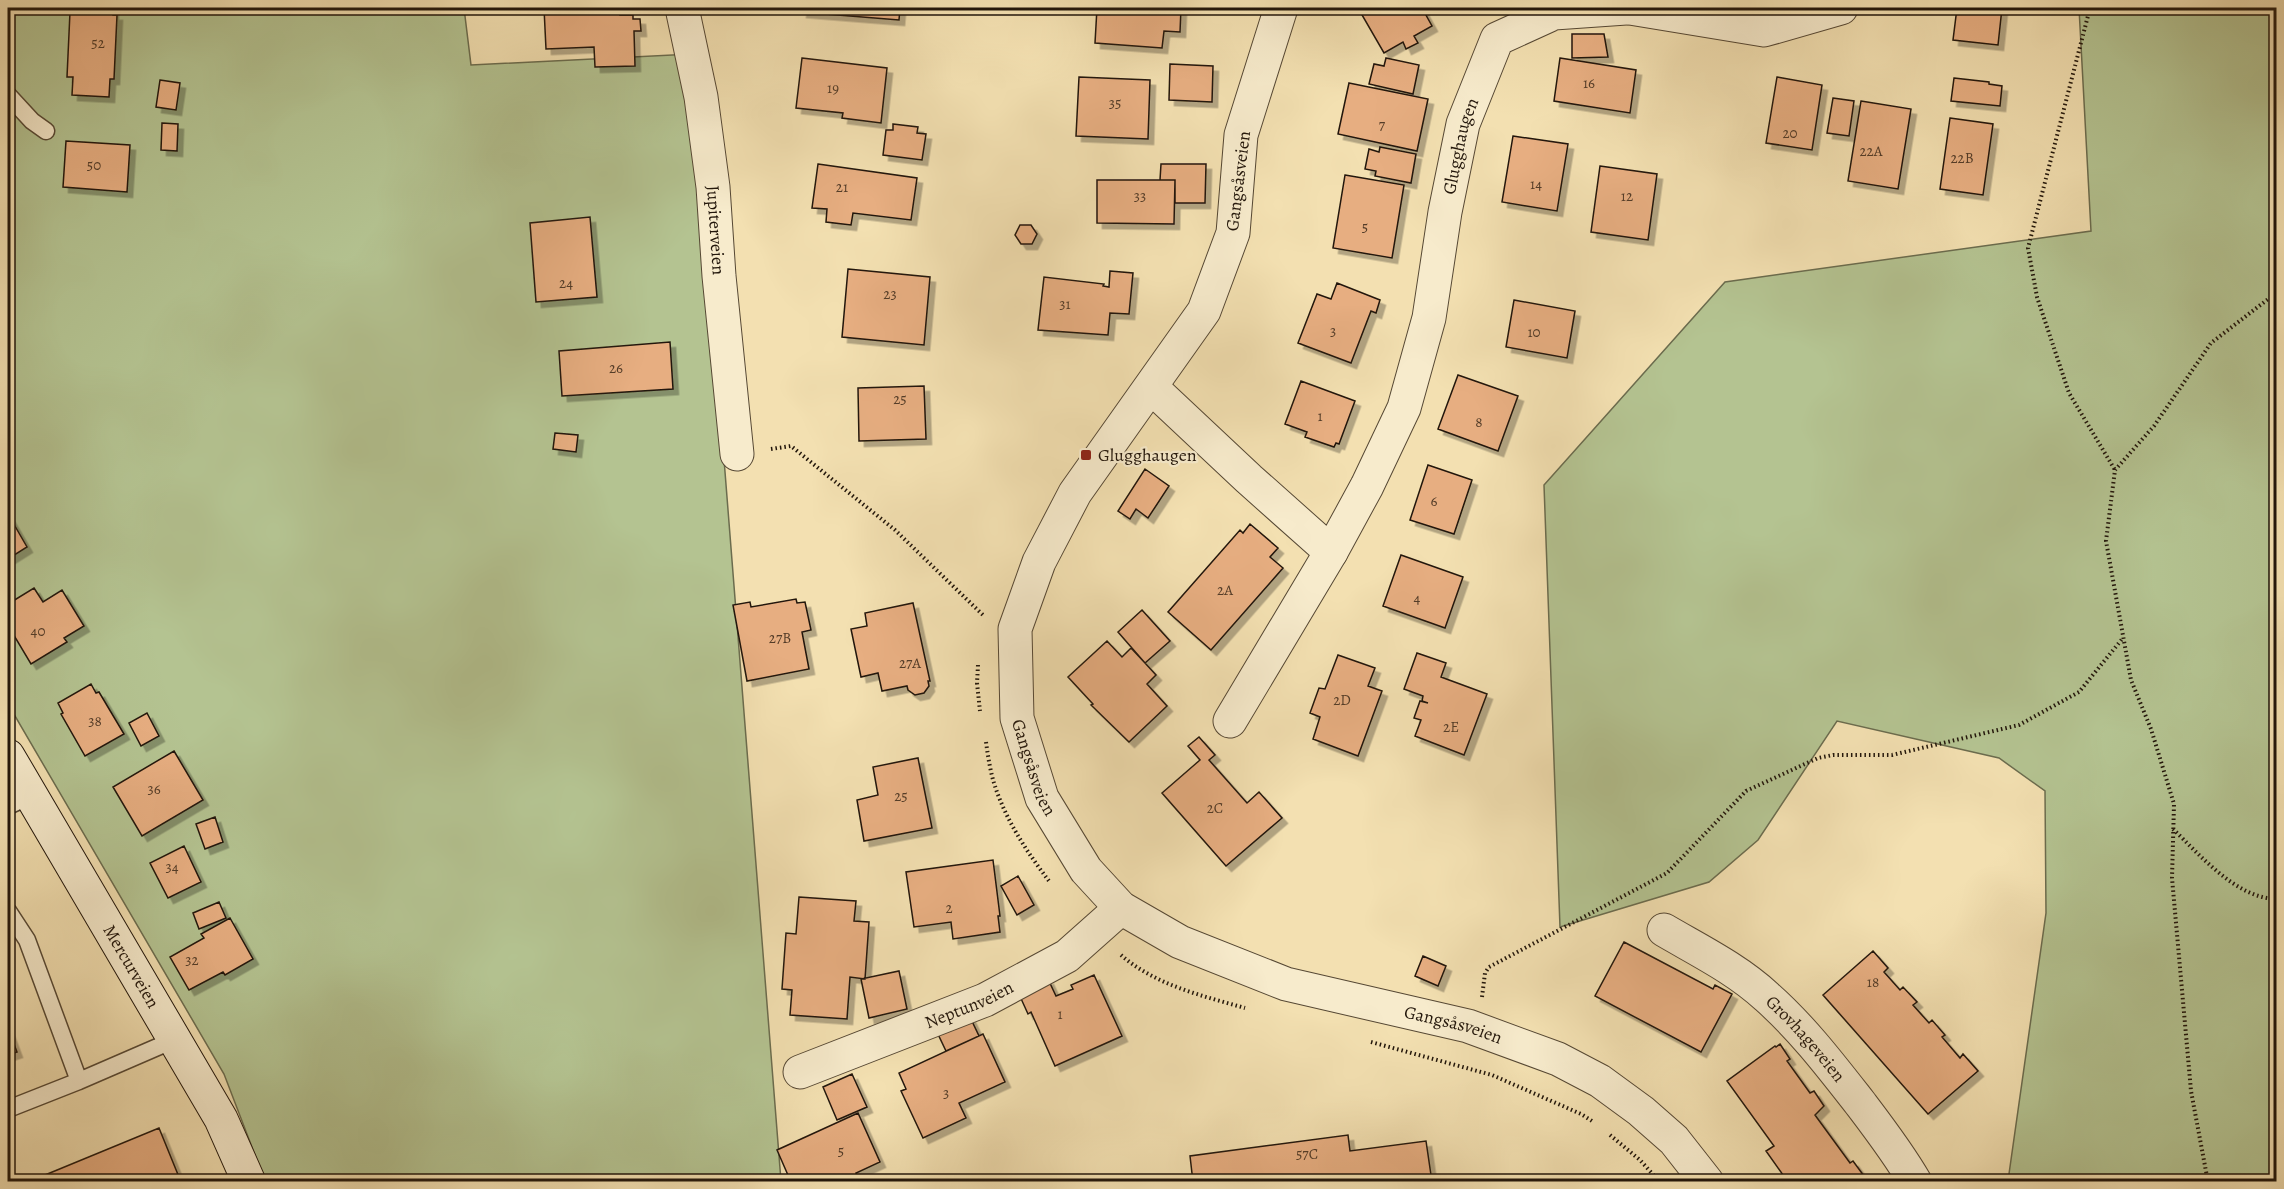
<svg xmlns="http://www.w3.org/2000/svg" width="2284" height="1189" font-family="Alegreya,serif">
  <defs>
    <filter id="shadow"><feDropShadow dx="5.5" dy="5.5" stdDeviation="0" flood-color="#0004"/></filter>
  </defs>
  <rect width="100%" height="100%" fill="#f3e0b1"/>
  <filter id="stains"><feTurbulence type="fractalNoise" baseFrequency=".00333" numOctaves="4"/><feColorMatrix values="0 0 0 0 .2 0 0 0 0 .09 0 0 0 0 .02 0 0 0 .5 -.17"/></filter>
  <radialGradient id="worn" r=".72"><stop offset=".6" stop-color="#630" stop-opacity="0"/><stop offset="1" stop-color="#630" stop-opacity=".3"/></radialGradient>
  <path fill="#b4c391" stroke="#6b6c4e" stroke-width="1.5" d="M8 8H464L471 65 692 54 781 1181H265L224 1074 8 704Z
    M2079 8H2276V1181H2008L2046 913 2045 791 1999 758 1837 721 1758 840 1709 882 1560 927 1544 485 1725 282 2091 231Z"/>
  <path fill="#e7ae81" stroke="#22160b" stroke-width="1.5" filter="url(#shadow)" d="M90 8H113V15H117L114 79H110L109 97 72 95 73 77H67L70 12 90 13Z
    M544 8H620V15H633V19H640L641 31H634L635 66 595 67 594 47 546 49Z
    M802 8H900L899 20 801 12Z
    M1097 8H1181L1180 32 1164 31 1162 48 1095 43Z
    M1358 8H1422L1432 26 1414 36 1418 43 1406 49 1403 42 1384 53Z
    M1957 8H2002L1998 45 1953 40Z
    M1572 34H1604L1608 57 1572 58Z
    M802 58 887 68 881 123 842 118 843 113 796 108Z
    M1386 58 1419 65 1413 94 1369 84 1374 64 1384 66Z
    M1560 58 1636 70 1630 113 1554 101Z
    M1170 64 1213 66 1212 102 1169 100Z
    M1079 77 1150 80 1148 139 1076 136Z
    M1777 77 1822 85 1812 150 1766 143Z
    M1954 78 1989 82V84L2002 86 2000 106 1951 101Z
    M160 80 180 83 176 110 156 107Z
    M1349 83 1428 99 1417 151 1338 134Z
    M1833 98 1854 101 1849 136 1827 133Z
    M1861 101 1911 109 1898 189 1848 181Z
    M1950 118 1993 124 1983 195 1940 189Z
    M162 123 178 124 177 151 161 150Z
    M893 124 918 127 917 133 926 134 922 160 883 155 886 130H893Z
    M1513 136 1568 144 1557 211 1502 202Z
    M66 141 130 145 127 192 63 187Z
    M1380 147 1416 154 1411 183 1375 176 1376 171 1365 169 1369 149 1379 152Z
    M818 164 917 178 911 220 853 213 851 225 826 222 827 209 812 208Z
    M1161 164H1206L1205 203H1175V180H1160Z
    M1600 166 1657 174 1648 240 1591 232Z
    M1345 175 1404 185 1392 258 1333 248Z
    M1097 180H1175L1174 224 1097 223Z
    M590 217 597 297 536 302 530 223Z
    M1020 225H1031L1037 234 1032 244H1021L1015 235Z
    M848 269 930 277 924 345 842 337Z
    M1110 271 1133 273 1129 314 1110 313 1108 335 1038 330 1044 277 1104 284 1103 286 1109 287Z
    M1337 283 1380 300 1376 313 1371 311 1351 363 1298 343 1317 294 1331 299Z
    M1514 300 1575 311 1567 358 1506 347Z
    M670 342 673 389 562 396 559 351Z
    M1458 375 1518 396 1498 451 1438 429Z
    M1301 381 1355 401 1339 444 1336 443 1334 447 1305 437 1307 432 1285 424Z
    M924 386 926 439 859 441 858 388Z
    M555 433 578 435 576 452 553 449Z
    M1428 465 1472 480 1454 534 1410 520Z
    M1145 469 1169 486 1148 518 1136 509 1130 519 1118 511Z
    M8 514 27 547 8 559Z
    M1250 524 1278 548 1270 557 1283 568 1211 650 1168 612 1240 530 1243 533Z
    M1401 555 1463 577 1445 628 1383 606Z
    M34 588 43 602 62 590 84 626 64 638 67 642 31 664 12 632 9 634 8 633V604Z
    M796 599 797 603 805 602 811 630 802 632 809 669 747 681 733 605 750 602 751 607Z
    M913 603 930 681H928L929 686 924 693 915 695 908 690 907 686 882 691 878 673 861 677 851 629 867 626 865 613Z
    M1142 610 1170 641 1145 663 1118 632Z
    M1107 641 1122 657 1131 648 1145 663 1156 675 1147 684 1167 706 1129 742 1091 705 1093 704 1068 677Z
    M1417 653 1446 663 1441 677 1487 694 1464 755 1415 736 1421 720 1414 718 1420 701 1428 703 1422 701 1423 696 1404 689Z
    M1338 655 1375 668 1368 686 1382 691 1358 756 1313 739 1320 717 1310 713 1319 688 1325 689Z
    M91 684 96 693 99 692 124 734 85 756 61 714 63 713 58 703Z
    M147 713 159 736 141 746 129 723Z
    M1199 737 1215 755 1209 760 1247 803 1259 792 1282 818 1226 866 1162 793 1200 760 1188 746Z
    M174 751 203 800 142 836 113 787Z
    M918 758 932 828 864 841 857 800 878 795 873 767Z
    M215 817 223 842 205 849 196 824Z
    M184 846 201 882 168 898 150 863Z
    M993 860 1000 916H998L1000 932 953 939 951 922 914 927 906 872Z
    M1018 876 1034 905 1017 915 1001 886Z
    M799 897 856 901 854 921 869 922 865 979 850 977 847 1019 790 1015 792 990 782 989 786 933 796 934Z
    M219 902 226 918 199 929 193 913Z
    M230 918 253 959 225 975 223 972 189 990 170 957 204 938 201 934Z
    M1624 942 1713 989 1715 985 1732 994 1701 1052 1595 996Z
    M1873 951 1888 968 1884 972 1900 990 1903 987 1917 1002 1913 1005 1929 1023 1932 1020 1945 1035 1942 1037 1960 1058 1963 1054 1978 1071 1928 1114 1823 995Z
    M1423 956 1446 966 1438 986 1415 976Z
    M899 971 907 1009 869 1018 861 979Z
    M1094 975 1122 1036 1055 1066 1031 1012 1028 1014 1018 992 1048 979 1056 996 1073 989 1071 985Z
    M970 1017 979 1036 946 1051 937 1032Z
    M8 1028 17 1052 8 1055Z
    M983 1034 1005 1082 959 1103 966 1118 923 1138 901 1091 906 1089 899 1073Z
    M1780 1044 1790 1059 1787 1061 1810 1093 1814 1091 1824 1106 1815 1115 1850 1163 1853 1161 1864 1176 1857 1182H1788L1766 1151 1774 1146 1727 1081 1775 1046 1776 1047Z
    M852 1074 867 1107 837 1120 823 1087Z
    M858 1113 880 1162 856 1173 859 1178 852 1182H847L845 1178 838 1182H791L777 1150Z
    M159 1128 181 1182H28Z
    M1348 1135 1350 1151 1426 1141 1432 1182H1193L1190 1156Z"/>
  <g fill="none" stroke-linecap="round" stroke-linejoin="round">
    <defs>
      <path id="service" d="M8 95 32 121 46 131
        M8 806 30 796
        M8 911 27 940 79 1081
        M8 1109 79 1081 176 1039"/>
      <g id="minor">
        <path id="s1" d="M682 8 701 97 713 187 719 276 737 454"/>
        <path d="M1630 8 1764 30 1841 8"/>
        <path id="s2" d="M1151 387 1249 479 1331 552 1367 486 1404 408 1429 318 1445 212 1463 124 1497 39 1554 13 1626 8"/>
        <path d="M1230 721 1331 552"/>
        <path id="s3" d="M1664 930C1698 950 1737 969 1767 997 1802 1028 1831 1066 1860 1103 1879 1128 1899 1154 1915 1182"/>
        <path id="s4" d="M800 1072 985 1000 1067 956 1121 908"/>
      </g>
      <g id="tertiary">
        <path id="s5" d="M1281 8 1241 135 1233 233 1204 311 1075 493 1039 562 1015 629 1017 718 1042 798 1086 870 1121 908 1180 942 1286 984 1468 1026 1558 1059 1600 1081 1641 1111 1674 1140 1707 1182"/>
      </g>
      <g id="secondary">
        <path id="s6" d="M8 756 221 1119 249 1182"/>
      </g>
    </defs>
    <use href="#service" stroke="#564834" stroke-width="19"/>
    <use href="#minor" stroke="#564834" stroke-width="35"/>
    <use href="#tertiary" stroke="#564834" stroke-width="35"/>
    <use href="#secondary" stroke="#22160b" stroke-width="35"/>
    <path stroke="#22160b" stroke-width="4" stroke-dasharray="1.5 3" stroke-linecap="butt" d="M2090 8 2028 248 2037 297 2069 393 2115 470
      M771 449 791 446 895 530 984 616
      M978 665 977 683 980 711
      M986 742C988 756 990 770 994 783 1005 819 1027 852 1049 881
      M2173 829C2200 855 2236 898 2276 899
      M1121 955C1155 985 1203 996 1245 1008
      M1482 997 1485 973 1489 967 1667 873 1746 791 1818 758 1833 755H1892L2019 725 2079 692 2123 638
      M1371 1042 1492 1075 1581 1114 1592 1121
      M1610 1135 1640 1160 1657 1179
      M2208 1182 2191 1091 2172 878 2174 804 2151 729 2131 680 2106 541 2115 470 2154 426 2211 343 2276 293"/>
    <use href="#service" stroke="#f7ebcc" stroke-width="16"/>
    <use href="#minor" stroke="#f7ebcc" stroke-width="33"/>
    <use href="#tertiary" stroke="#f7ebcc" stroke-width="33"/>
    <use href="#secondary" stroke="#f7ebcc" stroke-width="33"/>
  </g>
  <rect fill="#8f2418" stroke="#f7ebcc" stroke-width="2" x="1080" y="449" width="12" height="12" rx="3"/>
  <g text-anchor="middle" stroke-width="4.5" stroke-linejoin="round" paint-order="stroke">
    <g font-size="15" fill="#533c28">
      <text x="98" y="48">52</text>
      <text x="1589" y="88">16</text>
      <text x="833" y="93">19</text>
      <text x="1115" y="108">35</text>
      <text x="1382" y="130">7</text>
      <text x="1790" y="138">20</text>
      <text x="1871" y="156">22A</text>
      <text x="1962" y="163">22B</text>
      <text x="94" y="170">50</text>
      <text x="1536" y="189">14</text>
      <text x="842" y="192">21</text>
      <text x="1140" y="201">33</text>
      <text x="1627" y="201">12</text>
      <text x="1365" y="232">5</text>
      <text x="566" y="288">24</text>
      <text x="890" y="299">23</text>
      <text x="1065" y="309">31</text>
      <text x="1333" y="336">3</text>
      <text x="1534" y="337">10</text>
      <text x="616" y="373">26</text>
      <text x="900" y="404">25</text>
      <text x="1320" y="421">1</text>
      <text x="1479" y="427">8</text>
      <text x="1434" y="506">6</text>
      <text x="1225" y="595">2A</text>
      <text x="1417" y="603">4</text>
      <text x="38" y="636">40</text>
      <text x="780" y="643">27B</text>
      <text x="910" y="668">27A</text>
      <text x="1342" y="705">2D</text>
      <text x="95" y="726">38</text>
      <text x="1451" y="732">2E</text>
      <text x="154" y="794">36</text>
      <text x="901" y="801">25</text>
      <text x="1215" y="813">2C</text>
      <text x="172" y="872">34</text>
      <text x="949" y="913">2</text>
      <text x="192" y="965">32</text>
      <text x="1873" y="987">18</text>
      <text x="1060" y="1019">1</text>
      <text x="946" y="1098">3</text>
      <text x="841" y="1156">5</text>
      <text x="1307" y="1159">57C</text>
    </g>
    <g font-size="18" fill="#22160b" stroke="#f7ebcc">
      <text dy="6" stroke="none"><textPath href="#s2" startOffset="674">Glugghaugen</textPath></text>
      <text transform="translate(1238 181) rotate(-83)" y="6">Gangsåsveien</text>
      <text dy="6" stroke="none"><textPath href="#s1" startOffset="225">Jupiterveien</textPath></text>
      <text dy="6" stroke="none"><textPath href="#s5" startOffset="828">Gangsåsveien</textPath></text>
      <text dy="6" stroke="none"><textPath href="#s6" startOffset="244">Mercurveien</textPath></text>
      <text dy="6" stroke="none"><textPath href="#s4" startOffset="182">Neptunveien</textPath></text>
      <text dy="6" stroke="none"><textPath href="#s5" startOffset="1350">Gangsåsveien</textPath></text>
      <text dy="6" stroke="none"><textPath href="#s3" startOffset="180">Grovhageveien</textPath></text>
    </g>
    <g font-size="18" fill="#22160b" stroke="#f7ebcc" text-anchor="start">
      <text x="1098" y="461">Glugghaugen</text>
    </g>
  </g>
  <rect width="2284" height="1189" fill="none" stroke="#f3e0b1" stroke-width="30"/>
  <rect x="9" y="9" width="2266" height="1171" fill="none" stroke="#22160b" stroke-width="3"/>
  <rect x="15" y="15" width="2254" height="1159" fill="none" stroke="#22160b" stroke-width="1.5"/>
  <rect width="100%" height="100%" filter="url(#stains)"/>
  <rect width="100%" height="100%" fill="url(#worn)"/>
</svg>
